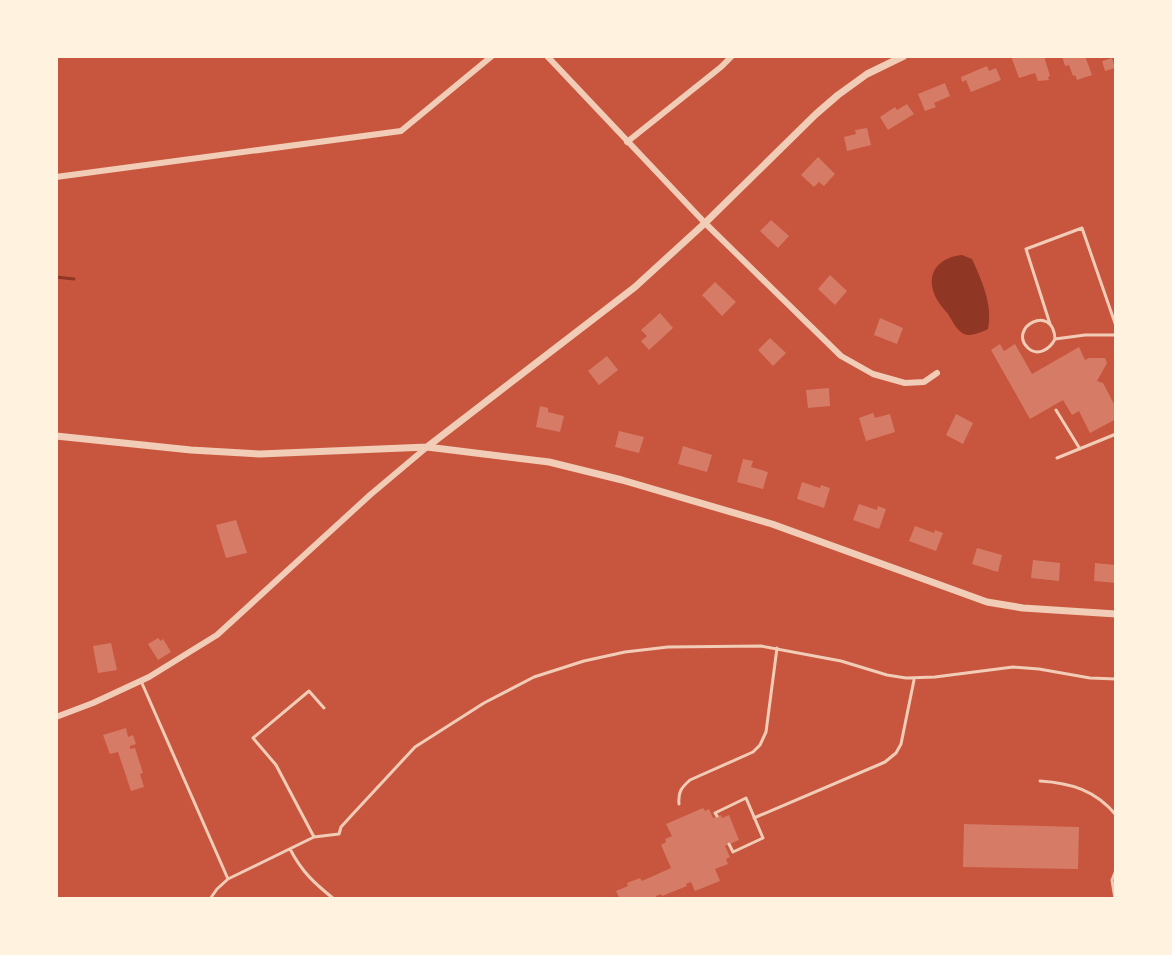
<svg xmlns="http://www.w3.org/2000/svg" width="1172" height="955" font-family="Karla,sans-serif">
  <rect width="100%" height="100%" fill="#c8553d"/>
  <path fill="#8f3625" d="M962 255 972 259C982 281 993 305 988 329 981 332 971 337 964 334 957 331 952 320 948 314 943 308 936 300 934 293 926 271 941 257 962 255Z"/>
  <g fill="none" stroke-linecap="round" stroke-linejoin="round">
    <path stroke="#8f3625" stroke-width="3" d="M56 277 74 279"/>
  </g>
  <path fill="#d67c66" d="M1011 56H1044L1050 76 1048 77 1049 80 1038 81 1035 73 1019 78Z
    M1062 56H1085L1092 75 1077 80 1075 75 1073 76 1069 65 1065 66Z
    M1112 58 1115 68 1105 71 1102 61Z
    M987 66 989 71 996 68 1001 80 971 92 966 80 962 82 961 77Z
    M945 83 950 96 934 103 936 107 925 111 918 94Z
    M907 104 914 114 888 130 880 117 895 107 897 110Z
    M867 128 871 145 847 151 844 137 856 134 855 130Z
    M818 157 835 174 824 186 819 182 814 187 801 175Z
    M771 220 789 236 778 248 760 231Z
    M830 275 847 291 835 305 818 289Z
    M715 282 736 302 722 316 702 295Z
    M660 313 673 328 649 350 641 341 647 336 641 330Z
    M880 318 903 328 897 344 874 335Z
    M770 338 786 353 773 366 758 350Z
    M1000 344 1004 351 1015 344 1032 374 1079 347 1085 360 1089 358H1105L1107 363 1097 381 1103 383 1114 404 1116 403V419L1090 433 1079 411 1072 415 1063 400 1030 419 991 350Z
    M607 356 618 370 599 385 588 371Z
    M829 388 830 406 808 408 806 390Z
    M540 406 548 408V412L564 416 560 432 536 427Z
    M873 413 875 418 890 414 895 432 866 441 859 418Z
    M956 414 973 423 963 444 946 435Z
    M619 431 644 437 639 453 615 447Z
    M683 446 712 455 707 472 678 464Z
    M743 459 753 461 751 467 768 472 763 489 737 482Z
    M802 482 820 488 821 485 830 488 824 508 797 499Z
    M859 504 877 510 878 506 886 509 879 529 853 520Z
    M236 520 247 553 226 558 216 525Z
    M915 526 934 533 935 530 943 533 936 551 909 541Z
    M977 548 1002 555 998 572 972 564Z
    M1033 560 1060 563 1059 581 1031 578Z
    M1095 563 1116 565V583L1094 581Z
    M158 638 161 641 163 639 171 652 158 660 148 644Z
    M111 643 117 670 98 673 93 646Z
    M126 728 128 737 133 735 136 744 130 746V749L135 748 143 773 140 774 144 787 131 791 118 752 110 754 103 735Z
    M703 808 705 811 709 809 713 818 721 815 722 818 729 815 739 840 725 846 730 857 726 859 728 864 715 869 720 881 695 891 691 882 686 884 687 886 662 896 661 894 656 896 658 899H620L616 891 628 886 627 883 640 878 642 881 671 868 661 845 666 842 665 839 672 836 666 824Z
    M964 824 1079 827 1078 869 963 867Z"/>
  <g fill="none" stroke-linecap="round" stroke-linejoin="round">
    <path stroke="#fff3e0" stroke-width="2" d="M937 899H950
      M976 899H984"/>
    <path stroke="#f1ccb7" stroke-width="3" d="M1050 324 1026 249 1082 228 1116 326
      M1055 339C1053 302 1007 328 1028 348 1038 357 1050 349 1055 339L1085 335H1116
      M1056 410 1080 449
      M1057 458 1116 434
      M141 681 228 879
      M1040 781C1071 783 1095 790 1116 815
      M679 804C678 792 681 788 690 780L753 752 760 745 766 732 777 648
      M717 816 715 813 746 798 763 838 733 852 729 844
      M754 818 885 762 896 753 901 744 914 680
      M314 837 276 765 253 738 309 691 324 708
      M290 849C302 872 314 883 334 899
      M210 899 217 889 228 879 314 837 339 834 341 827 351 816 415 747 484 703 534 677 584 661 625 652 668 647 761 646 841 661 887 675 906 678 935 677 1013 667 1039 669 1090 678 1116 679
      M338 899H343
      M1115 899 1112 880 1116 870"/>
    <path stroke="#f1ccb7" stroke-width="6" d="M547 56 705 223 841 356 873 374 905 383 924 382 937 373
      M627 142 721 67 732 56
      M56 177 401 131 492 56
      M56 717 93 703 149 677 217 635 370 495 427 447"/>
    <path stroke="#f1ccb7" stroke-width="7" d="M56 436 191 450 260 454 427 447 549 462 622 480 772 524 987 602 1023 608 1116 614
      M427 447 635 287 705 223 816 114 838 95 867 74 904 56"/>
  </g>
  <rect width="1172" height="955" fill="none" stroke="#fff3e0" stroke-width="116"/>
</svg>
